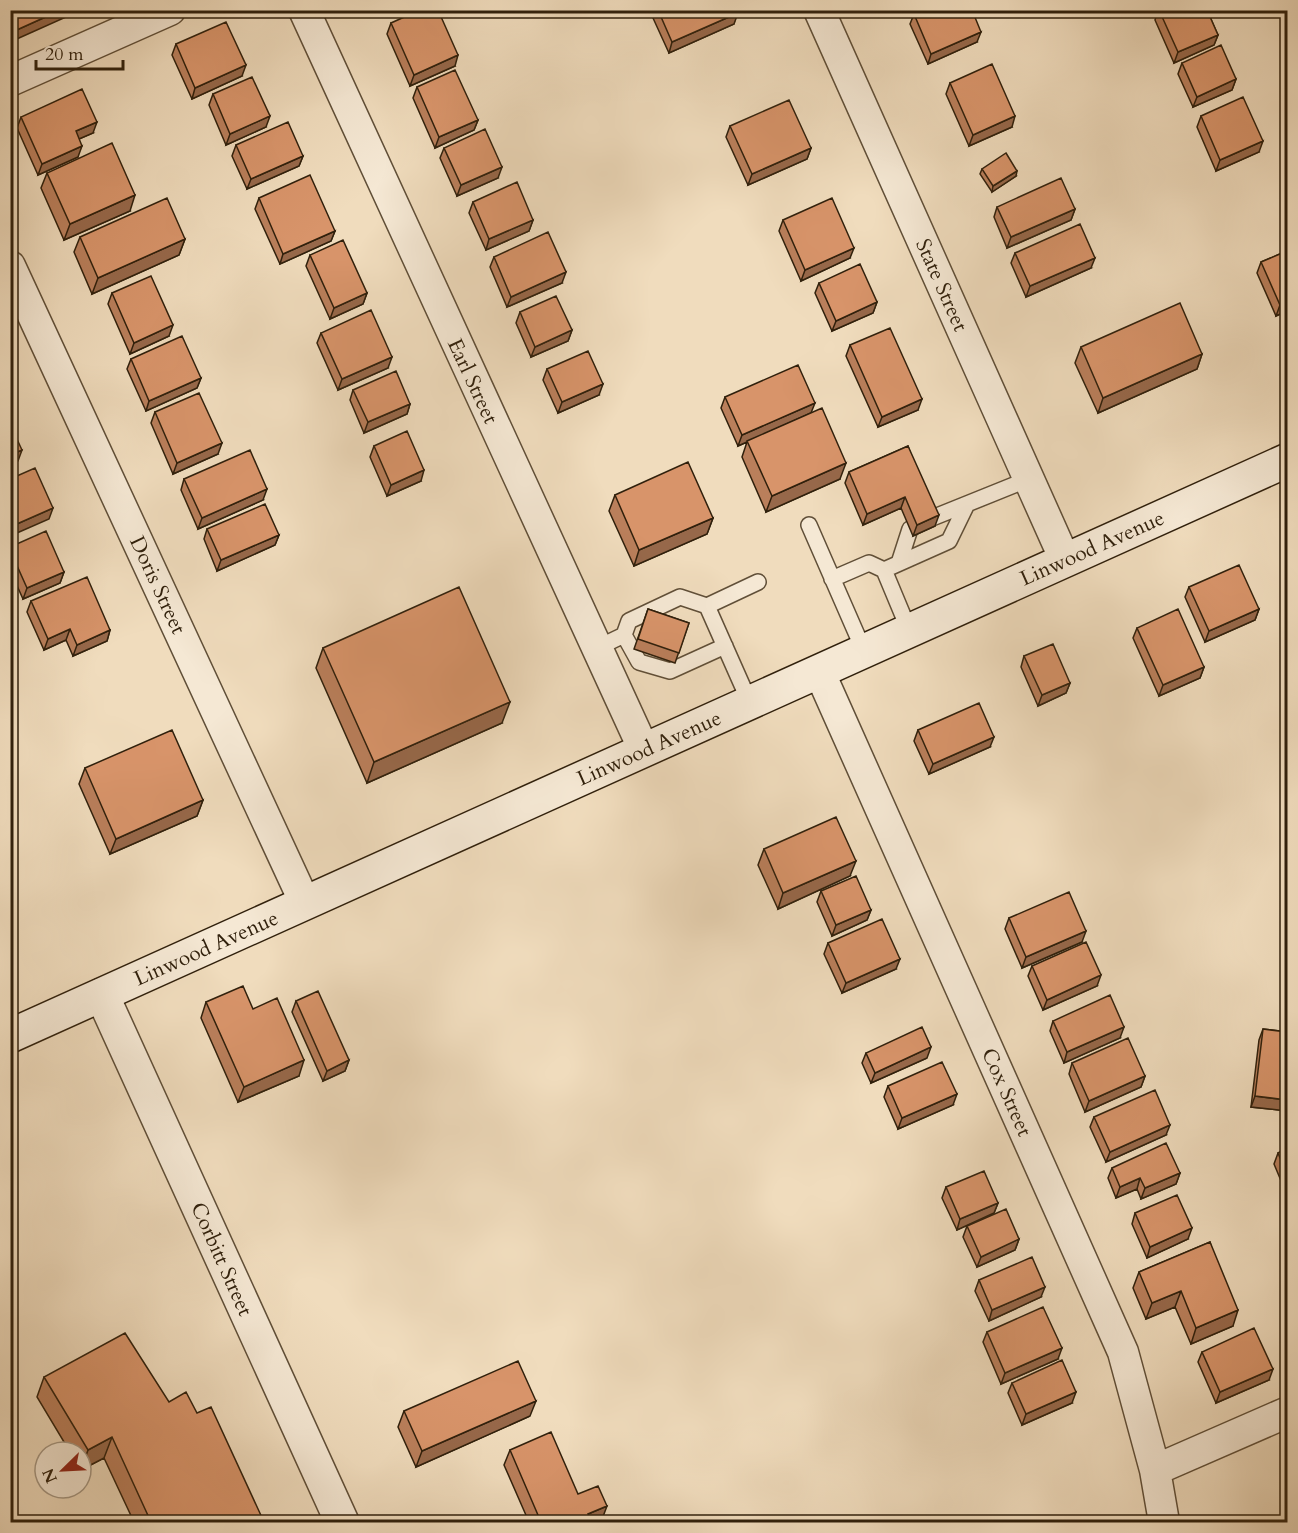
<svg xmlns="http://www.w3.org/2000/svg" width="1298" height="1533" font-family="Cardo,serif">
  <rect width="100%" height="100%" fill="#f0dcbd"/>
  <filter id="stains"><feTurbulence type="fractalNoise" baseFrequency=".00333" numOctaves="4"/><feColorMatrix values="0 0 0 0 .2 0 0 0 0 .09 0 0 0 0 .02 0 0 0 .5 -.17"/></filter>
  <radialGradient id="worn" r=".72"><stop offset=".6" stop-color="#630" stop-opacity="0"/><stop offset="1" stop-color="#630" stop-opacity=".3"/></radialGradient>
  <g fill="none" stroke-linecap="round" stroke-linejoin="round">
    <defs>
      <path id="service" d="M932 518 1029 479
        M809 525 864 651
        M899 563 910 529
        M884 570 949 541 967 504
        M832 579 869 563 884 570 909 630
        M707 606 758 582
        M624 635 639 662 670 671 725 646
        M597 648 624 635 629 621 680 597 707 606 750 703"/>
      <path id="minor" d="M304 10 644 750
        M819 10 1065 560
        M10 81 170 10
        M10 266 305 903
        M819 671 1123 1352 1155 1470 1164 1522
        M1155 1470 1288 1412"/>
      <path id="tertiary" d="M102 995 342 1522"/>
      <path id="secondary" d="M10 1036 1288 460"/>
    </defs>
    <use href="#service" stroke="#604f38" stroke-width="18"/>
    <use href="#minor" stroke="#604f38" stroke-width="33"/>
    <use href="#tertiary" stroke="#604f38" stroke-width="36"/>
    <use href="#secondary" stroke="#30200c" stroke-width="36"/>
    <use href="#service" stroke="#f5e8d4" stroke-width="15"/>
    <use href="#minor" stroke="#f5e8d4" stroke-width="30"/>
    <use href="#tertiary" stroke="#f5e8d4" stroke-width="33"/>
    <use href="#secondary" stroke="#f5e8d4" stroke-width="33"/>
  </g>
  <path fill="#ba7f5b" stroke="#30200c" stroke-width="1.5" d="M656 10H737L734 24 669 53 653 18Z
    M1158 10H1207L1218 35 1214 45 1174 63 1155 20Z
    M914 14 977 42 928 64 910 24Z
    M391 23 455 66 410 86 387 34Z
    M176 44 242 76 192 99 172 55Z
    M1182 63 1236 79 1232 90 1193 107 1178 74Z
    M950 83 1012 127 969 146 946 94Z
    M417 87 478 120 474 130 435 148 413 98Z
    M213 94 266 127 226 145 209 105Z
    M1201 116 1259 152 1216 171 1197 127Z
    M21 117 93 133 79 139 78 157 38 175 17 128Z
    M730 126 811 148 807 159 748 185 726 137Z
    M236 145 303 156 299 166 247 189 232 156Z
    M444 148 498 178 457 196 440 158Z
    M982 169 1016 176 992 192 980 174Z
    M47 173 130 211 64 240 41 188Z
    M259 198 335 231 331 241 280 264 255 209Z
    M473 202 533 220 529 231 486 250 469 213Z
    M997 207 1075 209 1071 220 1007 248 994 217Z
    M783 220 850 258 801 281 779 231Z
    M80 237 185 239 179 255 92 294 74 252Z
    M1287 251V311L1276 316 1257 273 1261 262Z
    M1015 253 1091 268 1026 297 1011 263Z
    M310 255 367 293 363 304 330 319 306 266Z
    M494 257 562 283 507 307 490 267Z
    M819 283 877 302 873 313 832 331 815 293Z
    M112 293 169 336 130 354 108 304Z
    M520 312 572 330 568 341 531 357 516 323Z
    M321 333 388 368 338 390 317 343Z
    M850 345 918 410 878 427 846 356Z
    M1081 347 1202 354 1197 369 1098 413 1075 363Z
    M131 359 201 378 197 388 146 411 127 369Z
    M547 369 599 395 558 413 543 380Z
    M353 390 410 404 407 414 364 433 350 400Z
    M725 397 811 413 840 479 766 512 742 457 747 442 738 446 721 408Z
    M155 412 218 454 173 474 151 423Z
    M374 446 421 481 387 496 370 457Z
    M908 446 935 526 913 536 901 508 863 525 845 483 849 472Z
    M184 479 263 500 198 529 181 490Z
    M615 495 713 518 707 534 634 566 609 511Z
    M207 529 279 535 275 545 217 571 204 539Z
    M10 547 64 572 60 583 23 599 10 570Z
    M1189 587 1259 609 1255 620 1205 642 1185 597Z
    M31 601 110 630 107 641 73 656 66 640 44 650 27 612Z
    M648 609 689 623 675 663 634 649Z
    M1137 628 1204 667 1200 678 1159 696 1133 638Z
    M323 648 502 723 367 783 316 668Z
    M1024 656 1070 683 1066 693 1038 706 1021 667Z
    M918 730 990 747 929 774 914 741Z
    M85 768 203 800 197 816 110 854 79 784Z
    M764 849 850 876 778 909 758 865Z
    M821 891 871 910 867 920 832 936 817 902Z
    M1009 918 1082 942 1022 968 1005 929Z
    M828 943 896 969 842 993 824 954Z
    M1032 966 1097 986 1043 1010 1028 976Z
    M1287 974V994L1282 986 1286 975Z
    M296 1001 349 1060 345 1071 323 1081 292 1012Z
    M206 1002 253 1009 299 1076 238 1102 201 1018Z
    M1053 1021 1120 1038 1064 1063 1050 1031Z
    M1263 1029 1287 1032V1111L1251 1107 1259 1040Z
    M866 1053 927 1058 871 1083 862 1063Z
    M1072 1063 1145 1076 1141 1087 1085 1112 1069 1074Z
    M888 1086 953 1105 898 1129 884 1097Z
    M1094 1117 1166 1135 1106 1162 1090 1127Z
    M1287 1149V1195L1274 1164 1278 1153Z
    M1112 1168 1180 1173 1176 1184 1141 1199 1137 1189 1116 1198 1108 1178Z
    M946 1187 998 1203 994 1213 957 1230 942 1198Z
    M1135 1213 1188 1239 1147 1258 1132 1224Z
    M967 1226 1019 1239 1015 1250 977 1267 963 1237Z
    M1210 1242 1233 1326 1191 1344 1175 1307 1146 1319 1133 1288 1139 1272Z
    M979 1280 1041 1297 989 1321 975 1291Z
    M987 1332 1058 1359 1001 1384 983 1342Z
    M1202 1352 1269 1380 1216 1403 1198 1362Z
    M44 1377 169 1402 197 1413 264 1522H134L104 1458 81 1470V1452H70L37 1397Z
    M1012 1383 1072 1403 1022 1425 1008 1393Z
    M404 1411 530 1416 416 1467 398 1427Z
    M510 1450 578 1494 601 1522H529L504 1465Z"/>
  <path fill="#97684a" stroke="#30200c" stroke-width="1.5" d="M61 10H76L75 13 10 42V33Z
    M738 13 734 24 669 53 672 42Z
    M981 32 977 42 928 64 931 54Z
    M1218 35 1214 45 1174 63 1178 52Z
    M458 55 455 66 410 86 414 75Z
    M246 65 242 76 192 99 195 88Z
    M1236 79 1232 90 1193 107 1197 97Z
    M270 116 266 127 226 145 230 134Z
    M1015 116 1012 127 969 146 973 135Z
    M478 120 474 130 435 148 439 137Z
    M97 122 93 133 72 142 76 131Z
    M1263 141 1259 152 1216 171 1220 160Z
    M82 146 78 157 38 175 42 164Z
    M811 148 807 159 748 185 752 174Z
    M303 156 299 166 247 189 251 179Z
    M502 167 498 178 457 196 461 185Z
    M1017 171 1016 176 992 192 993 186Z
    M135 195 130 211 64 240 70 224Z
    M1075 209 1071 220 1007 248 1011 237Z
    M533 220 529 231 486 250 489 239Z
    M335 231 331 241 280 264 283 254Z
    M185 239 179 255 92 294 98 278Z
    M854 248 850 258 801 281 805 270Z
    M1095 258 1091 268 1026 297 1030 286Z
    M566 272 562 283 507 307 511 297Z
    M367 293 363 304 330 319 334 308Z
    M877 302 873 313 832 331 836 321Z
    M1287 302V311L1276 316 1280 305Z
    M173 325 169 336 130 354 134 343Z
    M572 330 568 341 531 357 535 347Z
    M1202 354 1197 369 1098 413 1103 398Z
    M392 357 388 368 338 390 342 379Z
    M201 378 197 388 146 411 149 401Z
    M603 384 599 395 558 413 562 402Z
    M922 399 918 410 878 427 882 417Z
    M815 403 811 413 738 446 742 435Z
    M410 404 407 414 364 433 368 422Z
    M222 443 218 454 173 474 177 463Z
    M22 450 18 461 10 464V455Z
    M846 463 840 479 766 512 772 496Z
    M424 470 421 481 387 496 391 485Z
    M267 489 263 500 198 529 202 518Z
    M905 497 901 508 863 525 867 514Z
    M53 508 49 519 10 536V527Z
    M939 515 935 526 913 536 917 525Z
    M713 518 707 534 634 566 639 550Z
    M279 535 275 545 217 571 221 560Z
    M64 572 60 583 23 599 27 588Z
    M1259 609 1255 620 1205 642 1209 631Z
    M70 629 66 640 44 650 48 639Z
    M110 630 107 641 73 656 77 645Z
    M1204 667 1200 678 1159 696 1163 685Z
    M1070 683 1066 693 1038 706 1042 695Z
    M510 702 502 723 367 783 374 762Z
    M994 737 990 747 929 774 933 764Z
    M203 800 197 816 110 854 116 839Z
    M856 861 850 876 778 909 783 893Z
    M871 910 867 920 832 936 836 925Z
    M1086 931 1082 942 1022 968 1026 957Z
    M900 959 896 969 842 993 846 983Z
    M1101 975 1097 986 1043 1010 1047 1000Z
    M1124 1027 1120 1038 1064 1063 1067 1052Z
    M931 1047 927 1058 871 1083 875 1073Z
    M304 1060 299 1076 238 1102 244 1087Z
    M349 1060 345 1071 323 1081 327 1071Z
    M1145 1076 1141 1087 1085 1112 1089 1101Z
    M957 1094 953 1105 898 1129 902 1118Z
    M1255 1096 1287 1100V1111L1251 1107Z
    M1170 1125 1166 1135 1106 1162 1110 1152Z
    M1180 1173 1176 1184 1141 1199 1145 1188Z
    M1140 1178 1137 1189 1116 1198 1120 1187Z
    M998 1203 994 1213 957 1230 960 1219Z
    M1192 1228 1188 1239 1147 1258 1150 1247Z
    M1019 1239 1015 1250 977 1267 981 1257Z
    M1045 1287 1041 1297 989 1321 992 1310Z
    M1181 1291 1175 1307 1146 1319 1152 1303Z
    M1238 1310 1233 1326 1191 1344 1196 1328Z
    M1062 1348 1058 1359 1001 1384 1005 1373Z
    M1273 1369 1269 1380 1216 1403 1220 1392Z
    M1076 1392 1072 1403 1022 1425 1026 1414Z
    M536 1401 530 1416 416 1467 422 1451Z
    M112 1437 104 1458 81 1470 88 1450Z
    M607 1506 601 1522H585L588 1514Z"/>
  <path fill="#d8946a" stroke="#30200c" stroke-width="1.5" d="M10 10H61L10 33Z
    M420 10H438L458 55 414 75 391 23Z
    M658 10H737L738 13 672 42Z
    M921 10H972L981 32 931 54 914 14Z
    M1159 10H1207L1218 35 1178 52Z
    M226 22 246 65 195 88 176 44Z
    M1221 45 1236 79 1197 97 1182 63Z
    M992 64 1015 116 973 135 950 83Z
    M455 70 478 120 439 137 417 87Z
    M252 77 270 116 230 134 213 94Z
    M82 89 97 122 76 131 82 146 42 164 21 117Z
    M1243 97 1263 141 1220 160 1201 116Z
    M789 100 811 148 752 174 730 126Z
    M288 122 303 156 251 179 236 145Z
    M485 129 502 167 461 185 444 148Z
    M112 143 135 195 70 224 47 173Z
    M1006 153 1017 171 993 186 982 169Z
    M310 175 335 231 283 254 259 198Z
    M1061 178 1075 209 1011 237 997 207Z
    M517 182 533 220 489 239 473 202Z
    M167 198 185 239 98 278 80 237Z
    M832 198 854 248 805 270 783 220Z
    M1080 224 1095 258 1030 286 1015 253Z
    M548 232 566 272 511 297 494 257Z
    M343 240 367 293 334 308 310 255Z
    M1287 251V302L1280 305 1261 262Z
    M860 264 877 302 836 321 819 283Z
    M151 276 173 325 134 343 112 293Z
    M556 296 572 330 535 347 520 312Z
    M1180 303 1202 354 1103 398 1081 347Z
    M371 310 392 357 342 379 321 333Z
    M890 328 922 399 882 417 850 345Z
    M182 336 201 378 149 401 131 359Z
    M588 351 603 384 562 402 547 369Z
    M798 365 815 403 742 435 725 397Z
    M396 371 410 404 368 422 353 390Z
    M199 393 222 443 177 463 155 412Z
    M822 408 846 463 772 496 747 441Z
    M10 424 22 450 10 455Z
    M407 431 424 470 391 485 374 446Z
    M908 446 939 515 917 525 905 497 867 514 849 472Z
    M250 450 267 489 202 518 184 479Z
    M688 462 713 518 639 550 615 495Z
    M35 468 53 508 10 527V479Z
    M265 504 279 535 221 560 207 529Z
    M46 531 64 572 27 588 10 550V547Z
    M1239 565 1259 609 1209 631 1189 587Z
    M87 577 110 630 77 645 70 629 48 639 31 601Z
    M459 587 510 702 374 762 323 648Z
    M648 609 689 623 679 653 638 639Z
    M1178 609 1204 667 1163 685 1137 628Z
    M1053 644 1070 683 1042 695 1024 656Z
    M979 703 994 737 933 764 918 730Z
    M172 730 203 800 116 839 85 768Z
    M836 817 856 861 783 893 764 849Z
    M856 876 871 910 836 925 821 891Z
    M1069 892 1086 931 1026 957 1009 918Z
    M882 919 900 959 846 983 828 943Z
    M1086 942 1101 975 1047 1000 1032 966Z
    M243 986 253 1009 277 998 304 1060 244 1087 206 1002Z
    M318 991 349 1060 327 1071 296 1001Z
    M1110 995 1124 1027 1067 1052 1053 1021Z
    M922 1027 931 1047 875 1073 866 1053Z
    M1263 1029 1287 1032V1100L1255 1096Z
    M1128 1038 1145 1076 1089 1101 1072 1063Z
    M942 1062 957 1094 902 1118 888 1086Z
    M1155 1090 1170 1125 1110 1152 1094 1117Z
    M1166 1143 1180 1173 1145 1188 1140 1178 1120 1187 1112 1168Z
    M1287 1149V1175L1278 1153Z
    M984 1171 998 1203 960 1219 946 1187Z
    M1177 1195 1192 1228 1150 1247 1135 1213Z
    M1006 1209 1019 1239 981 1257 967 1226Z
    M1210 1242 1238 1310 1196 1328 1181 1291 1152 1303 1139 1272Z
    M1032 1257 1045 1287 992 1310 979 1280Z
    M1043 1307 1062 1348 1005 1373 987 1332Z
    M1254 1328 1273 1369 1220 1392 1202 1352Z
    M125 1333 169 1402 186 1392 197 1413 211 1407 264 1522H151L112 1437 88 1450 44 1377Z
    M1062 1360 1076 1392 1026 1414 1012 1383Z
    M518 1361 536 1401 422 1451 404 1411Z
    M551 1432 578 1494 598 1486 607 1506 588 1514 592 1522H541L510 1450Z"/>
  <g text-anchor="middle" stroke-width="4.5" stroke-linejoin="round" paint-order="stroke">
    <g font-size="21" fill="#30200c" stroke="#f5e8d4">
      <text transform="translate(942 285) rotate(66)" y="7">State Street</text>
      <text transform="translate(473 381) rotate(65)" y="7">Earl Street</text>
      <text transform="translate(1092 548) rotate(-24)" y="7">Linwood Avenue</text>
      <text transform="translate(158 585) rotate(65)" y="7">Doris Street</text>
      <text transform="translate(649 748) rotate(-24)" y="7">Linwood Avenue</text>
      <text transform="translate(206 948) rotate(-24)" y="7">Linwood Avenue</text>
      <text transform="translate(1007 1092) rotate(66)" y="7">Cox Street</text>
      <text transform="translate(222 1259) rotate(66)" y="7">Corbitt Street</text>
    </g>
  </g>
  <rect width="1298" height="1533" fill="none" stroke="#f0dcbd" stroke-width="36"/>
  <rect x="12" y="12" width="1274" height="1509" fill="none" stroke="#30200c" stroke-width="3"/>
  <rect x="18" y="18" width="1262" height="1497" fill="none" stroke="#30200c" stroke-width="1.5"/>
  <g transform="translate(63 1470) rotate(246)"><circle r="28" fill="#f5e8d4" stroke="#a69884" stroke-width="1.5"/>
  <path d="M0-4.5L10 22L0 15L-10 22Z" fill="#8f2418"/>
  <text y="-9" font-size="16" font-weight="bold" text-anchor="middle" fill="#30200c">N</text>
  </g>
  <path d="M36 60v9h87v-9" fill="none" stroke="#30200c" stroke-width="3"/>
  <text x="45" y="60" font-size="18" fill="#30200c" stroke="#f5e8d4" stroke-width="4.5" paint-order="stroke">20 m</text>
  <rect width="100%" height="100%" filter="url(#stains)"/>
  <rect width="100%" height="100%" fill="url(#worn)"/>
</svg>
